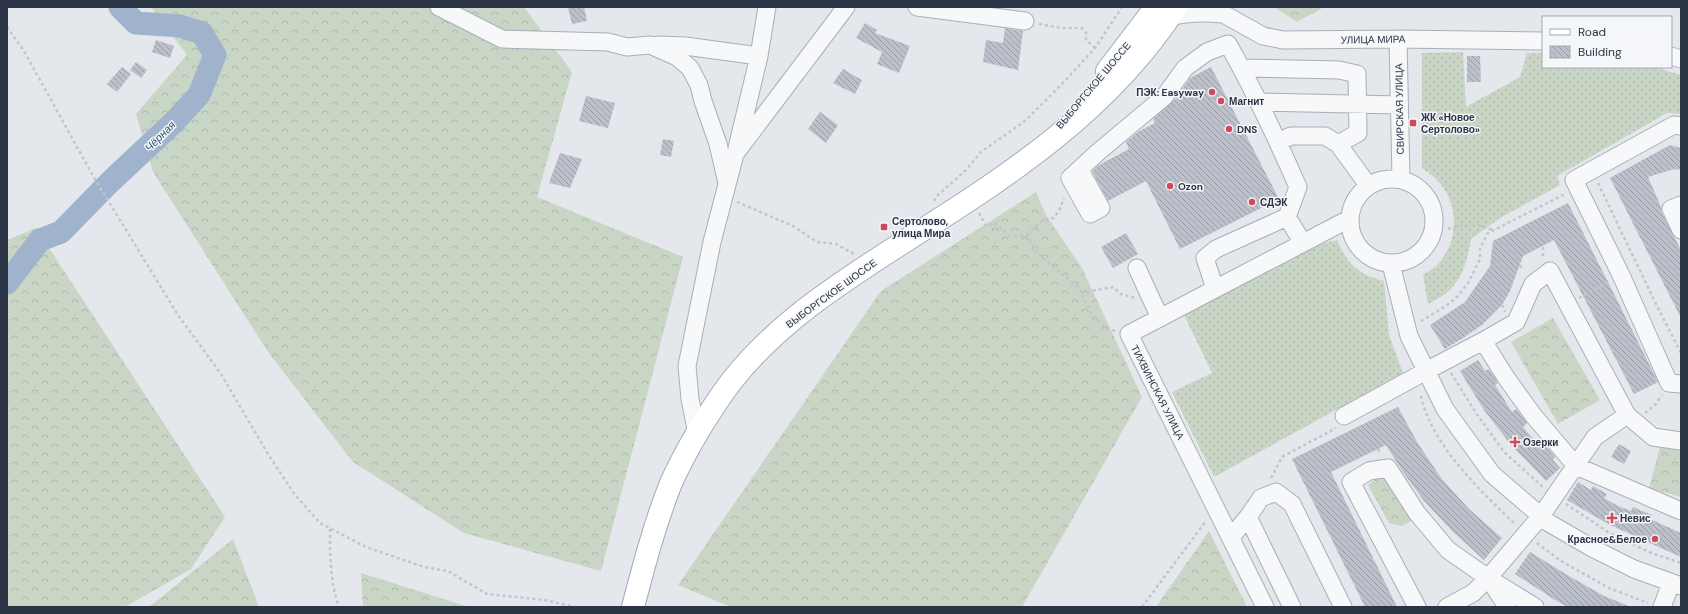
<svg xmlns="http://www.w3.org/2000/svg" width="1688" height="614" font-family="'DM Sans',sans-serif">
  <defs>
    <pattern id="grass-dots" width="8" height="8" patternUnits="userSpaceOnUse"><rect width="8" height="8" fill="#c9d6c5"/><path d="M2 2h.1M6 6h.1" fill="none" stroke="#adb8ab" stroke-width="1.8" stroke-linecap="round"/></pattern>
    <pattern id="forest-crowns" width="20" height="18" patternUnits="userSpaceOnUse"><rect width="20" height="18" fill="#c9d6c5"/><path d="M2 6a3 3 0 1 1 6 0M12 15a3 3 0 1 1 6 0" fill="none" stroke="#adb8ab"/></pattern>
    <pattern id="building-back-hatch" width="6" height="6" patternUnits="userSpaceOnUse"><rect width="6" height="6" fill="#bbc0ca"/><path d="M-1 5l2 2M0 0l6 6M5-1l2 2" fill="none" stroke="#989da6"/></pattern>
  </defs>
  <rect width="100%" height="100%" fill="#e4e7ec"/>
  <path fill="url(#grass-dots)" d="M1463 52 1466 107 1520 77 1527 53H1543V67H1654L1681 75V114L1667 113 1557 176 1560 185 1500 218 1471 239C1468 259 1462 282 1444 295 1439 298 1433 301 1428 304L1423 275C1428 272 1434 268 1438 264 1460 240 1459 201 1436 179 1432 175 1426 171 1422 168V53Z
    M1337 240C1348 265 1358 274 1384 281L1389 335 1403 373 1214 477 1172 392 1212 373 1184 315 1320 244Z"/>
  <path fill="url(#forest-crowns)" d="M151 7H524L572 72 537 197 683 257 601 571 464 533 353 462 268 352 153 172 136 114 187 55Z
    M1274 7H1324L1297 22Z
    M1036 192 1046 215 1082 268 1142 397 1022 607H731L678 585 881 291Z
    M36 228 225 517 191 569 125 607H7V240Z
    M1553 318 1600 400 1558 424 1511 342Z
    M1660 447 1681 451V497L1649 488Z
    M1380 476 1391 477 1415 519 1401 526 1389 523 1368 485Z
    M1209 531 1247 607H1156Z
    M233 539 259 607H148L154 603Z
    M361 573 469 607H363Z"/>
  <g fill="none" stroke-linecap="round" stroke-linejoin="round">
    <path stroke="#9fb4cc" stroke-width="23" d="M7 283 40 240 61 232 110 182 174 122 199 95 215 55 202 33 180 26 136 23 120 7"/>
  </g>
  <path fill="url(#building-back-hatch)" d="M568 7H584L587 21 572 24Z
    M865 23 877 30 875 33 910 46 899 73 877 64 882 52 856 38Z
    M1005 28 1023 31 1018 70 983 62 986 40 1003 43Z
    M156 40 174 46 170 58 152 52Z
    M1467 56H1480L1481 82H1467Z
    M136 62 147 70 141 78 130 70Z
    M122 67 131 74 117 92 107 84Z
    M1211 67 1279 199 1180 249 1146 181 1108 201 1092 171 1099 165 1129 149 1126 142 1138 132 1155 123 1153 119 1175 99 1180 96 1179 94 1190 78Z
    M843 69 862 80 855 94 833 83Z
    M586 96 615 103 608 128 579 121Z
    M820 112 838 125 826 143 808 129Z
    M663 139 674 141 671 157 660 155Z
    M1670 145 1681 148V170L1674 169 1648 177 1661 207 1662 213 1681 250V318L1610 178Z
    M560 153 582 159 570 188 549 183Z
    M1568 203 1611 288 1658 382 1634 394 1554 240 1523 256 1510 291 1502 305 1482 325 1463 338 1445 349 1430 325 1465 302 1490 266 1493 241Z
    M1126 233 1138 254 1113 268 1101 247Z
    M1478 360 1485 371 1489 369 1498 383 1495 385 1512 412 1516 409 1527 423 1523 427 1540 447 1544 444 1555 457 1553 460 1560 468 1546 481 1511 445 1484 410 1460 371Z
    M1398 407 1417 442 1441 478 1470 510 1502 538 1484 560 1452 531 1424 501 1403 472 1386 445 1331 472 1397 607H1365L1292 459Z
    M1619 444 1631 451 1624 464 1611 457Z
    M1578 482 1591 490 1593 486 1607 494 1604 498 1618 506 1631 511 1633 507 1642 511 1652 515 1650 519 1681 533V557L1608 524 1567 500Z
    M1530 552 1569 576 1604 596 1631 607H1568L1555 600 1515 574Z"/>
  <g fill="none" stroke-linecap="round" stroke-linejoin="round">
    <defs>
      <path id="minor" d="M439 7 502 39 608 42 627 47 650 45 677 57 690 68 699 85 703 101 718 144 727 183
        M917 7 1025 21
        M1211 7 1263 36 1283 40 1398 39 1543 41
        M1170 17C1188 12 1203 12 1222 14
        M1398 39 1401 179
        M658 45 685 46 759 56
        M1671 56 1681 59
        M1242 68 1339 70 1357 74 1358 133 1338 144
        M1258 102 1399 105
        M1681 126 1674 125 1574 180 1621 275 1669 383 1681 384
        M1278 142 1291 136H1325L1338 144 1368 185
        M737 148 759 56 767 7
        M1080 170 1101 208 1090 214 1070 178 1097 153 1164 97 1185 68 1207 52 1228 44C1254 90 1277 139 1298 187L1287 217
        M1350 221a42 42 0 1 1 84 0a42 42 0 1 1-84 0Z
        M1681 205 1671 209 1681 230
        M1391 264 1409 336 1445 409 1492 474 1549 523 1592 548 1634 569 1681 586
        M1137 268 1160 318
        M1215 289 1205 258 1216 249 1287 217 1303 243
        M1426 371 1483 341
        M1627 415 1653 437 1681 441
        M1344 416 1426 371
        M697 434 690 399 687 366 712 242 735 154 846 7
        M1248 517 1292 607
        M1231 537 1248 517 1261 498 1276 492 1292 504 1343 607
        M1491 582 1507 607
        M1265 607 1129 334 1349 219
        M1417 607 1351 482 1369 471 1388 468 1417 513 1448 550 1488 578 1535 607
        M1447 607 1473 593 1488 578 1541 516 1595 437 1627 415 1550 271 1533 284 1516 322 1483 341 1507 379 1533 415 1576 466 1681 511
        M1662 607 1671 583"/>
      <path id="major" d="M1107 71 1156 7
        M633 607C644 565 655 523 671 483 686 450 709 411 731 382 779 320 848 278 913 236 1013 173 1111 108 1176 7"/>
    </defs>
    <use href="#minor" stroke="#a9aeb7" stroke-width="19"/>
    <use href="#major" stroke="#a3abb8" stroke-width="24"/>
    <path stroke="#c2c5cb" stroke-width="2.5" stroke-dasharray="3 3" stroke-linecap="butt" d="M1039 24 1063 28H1082L1086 33V40L1095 48
      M7 27 24 51 93 176 178 315 221 374 268 454 295 495 320 523 366 547 424 567 448 571 487 594 545 600 574 607
      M1598 183 1656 304 1681 353
      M934 201 937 196 966 170 981 152 1026 120 1062 84 1095 48 1122 7
      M737 202 793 226 817 242 836 244 854 254
      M979 213 986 226 995 223 1010 236 1027 235 1036 252 1079 288 1092 315 1104 327 1115 331
      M1448 229C1467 223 1475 223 1493 230
      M1027 235 1040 222 1053 218 1059 211 1064 198
      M1543 256V246
      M1520 265 1523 270
      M1081 293 1113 287 1121 294 1135 298
      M1579 298 1608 282
      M1502 305 1505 312
      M1421 321 1446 306 1458 296 1468 283 1480 259V248L1488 233 1565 194
      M1451 373 1476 413 1504 452 1544 488
      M1421 396C1431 444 1481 492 1515 524
      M1645 413 1655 405 1662 395
      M1378 449 1381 454
      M1271 478 1282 457 1336 428
      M1566 504 1608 532 1649 552 1681 563
      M330 529C330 555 330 582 339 607
      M1537 543 1561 561 1609 588 1648 603
      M1142 607 1206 521"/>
    <use href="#minor" stroke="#f7f8fa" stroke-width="17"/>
    <use href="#major" stroke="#fff" stroke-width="22"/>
  </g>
  <g fill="#d1495b" stroke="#f4f6f9" stroke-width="1.5">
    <circle cx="1212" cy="92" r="4"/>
    <circle cx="1221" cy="101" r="4"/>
    <rect x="1409" y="119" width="8" height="8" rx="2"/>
    <circle cx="1229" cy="129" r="4"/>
    <circle cx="1170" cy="186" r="4"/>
    <circle cx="1252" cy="202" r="4"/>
    <rect x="880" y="223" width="8" height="8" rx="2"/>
    <path d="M1513 436h4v4h4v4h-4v4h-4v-4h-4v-4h4z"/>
    <path d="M1610 512h4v4h4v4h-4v4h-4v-4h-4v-4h4z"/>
    <circle cx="1655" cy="539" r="4"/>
  </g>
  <g text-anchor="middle" stroke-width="3" stroke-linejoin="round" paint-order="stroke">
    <g font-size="10" fill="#2b3445" stroke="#f4f6f9">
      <text transform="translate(1373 39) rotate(-1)" y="4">УЛИЦА МИРА</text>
      <text transform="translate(1093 85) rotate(-50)" y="4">ВЫБОРГСКОЕ ШОССЕ</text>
      <text transform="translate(1399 109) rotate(-91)" y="4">СВИРСКАЯ УЛИЦА</text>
      <text transform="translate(831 293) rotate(-36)" y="4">ВЫБОРГСКОЕ ШОССЕ</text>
      <text transform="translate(1158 392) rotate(63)" y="4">ТИХВИНСКАЯ УЛИЦА</text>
    </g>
    <g font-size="10" font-weight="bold" fill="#2b3445" stroke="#f4f6f9" text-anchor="start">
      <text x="1204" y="96" text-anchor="end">ПЭК: Easyway</text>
      <text x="1229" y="105">Магнит</text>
      <text x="1421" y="121">ЖК «Новое<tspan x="1421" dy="12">Сертолово»</tspan></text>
      <text x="1237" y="133">DNS</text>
      <text x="1178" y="190">Ozon</text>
      <text x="1260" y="206">СДЭК</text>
      <text x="892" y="225">Сертолово,<tspan x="892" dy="12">улица Мира</tspan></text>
      <text x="1523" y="446">Озерки</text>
      <text x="1620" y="522">Невис</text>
      <text x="1647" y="543" text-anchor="end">Красное&amp;Белое</text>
    </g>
    <g font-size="11" font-style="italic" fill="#34527a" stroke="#f4f6f9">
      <text transform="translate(160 136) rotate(-45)" y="4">Чёрная</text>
    </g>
  </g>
  <rect width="1688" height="614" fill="none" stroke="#2b3445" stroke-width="16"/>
  <rect x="1542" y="16" width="130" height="52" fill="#f4f6f9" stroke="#a4a8b1"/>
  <rect x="1550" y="29" width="20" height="6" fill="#ffffff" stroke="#a4a8b1"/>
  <text x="1578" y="36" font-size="12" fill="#2b3445">Road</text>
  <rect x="1550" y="46" width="20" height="12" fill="url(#building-back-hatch)" stroke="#a4a8b1"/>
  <text x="1578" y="56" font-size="12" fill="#2b3445">Building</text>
</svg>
